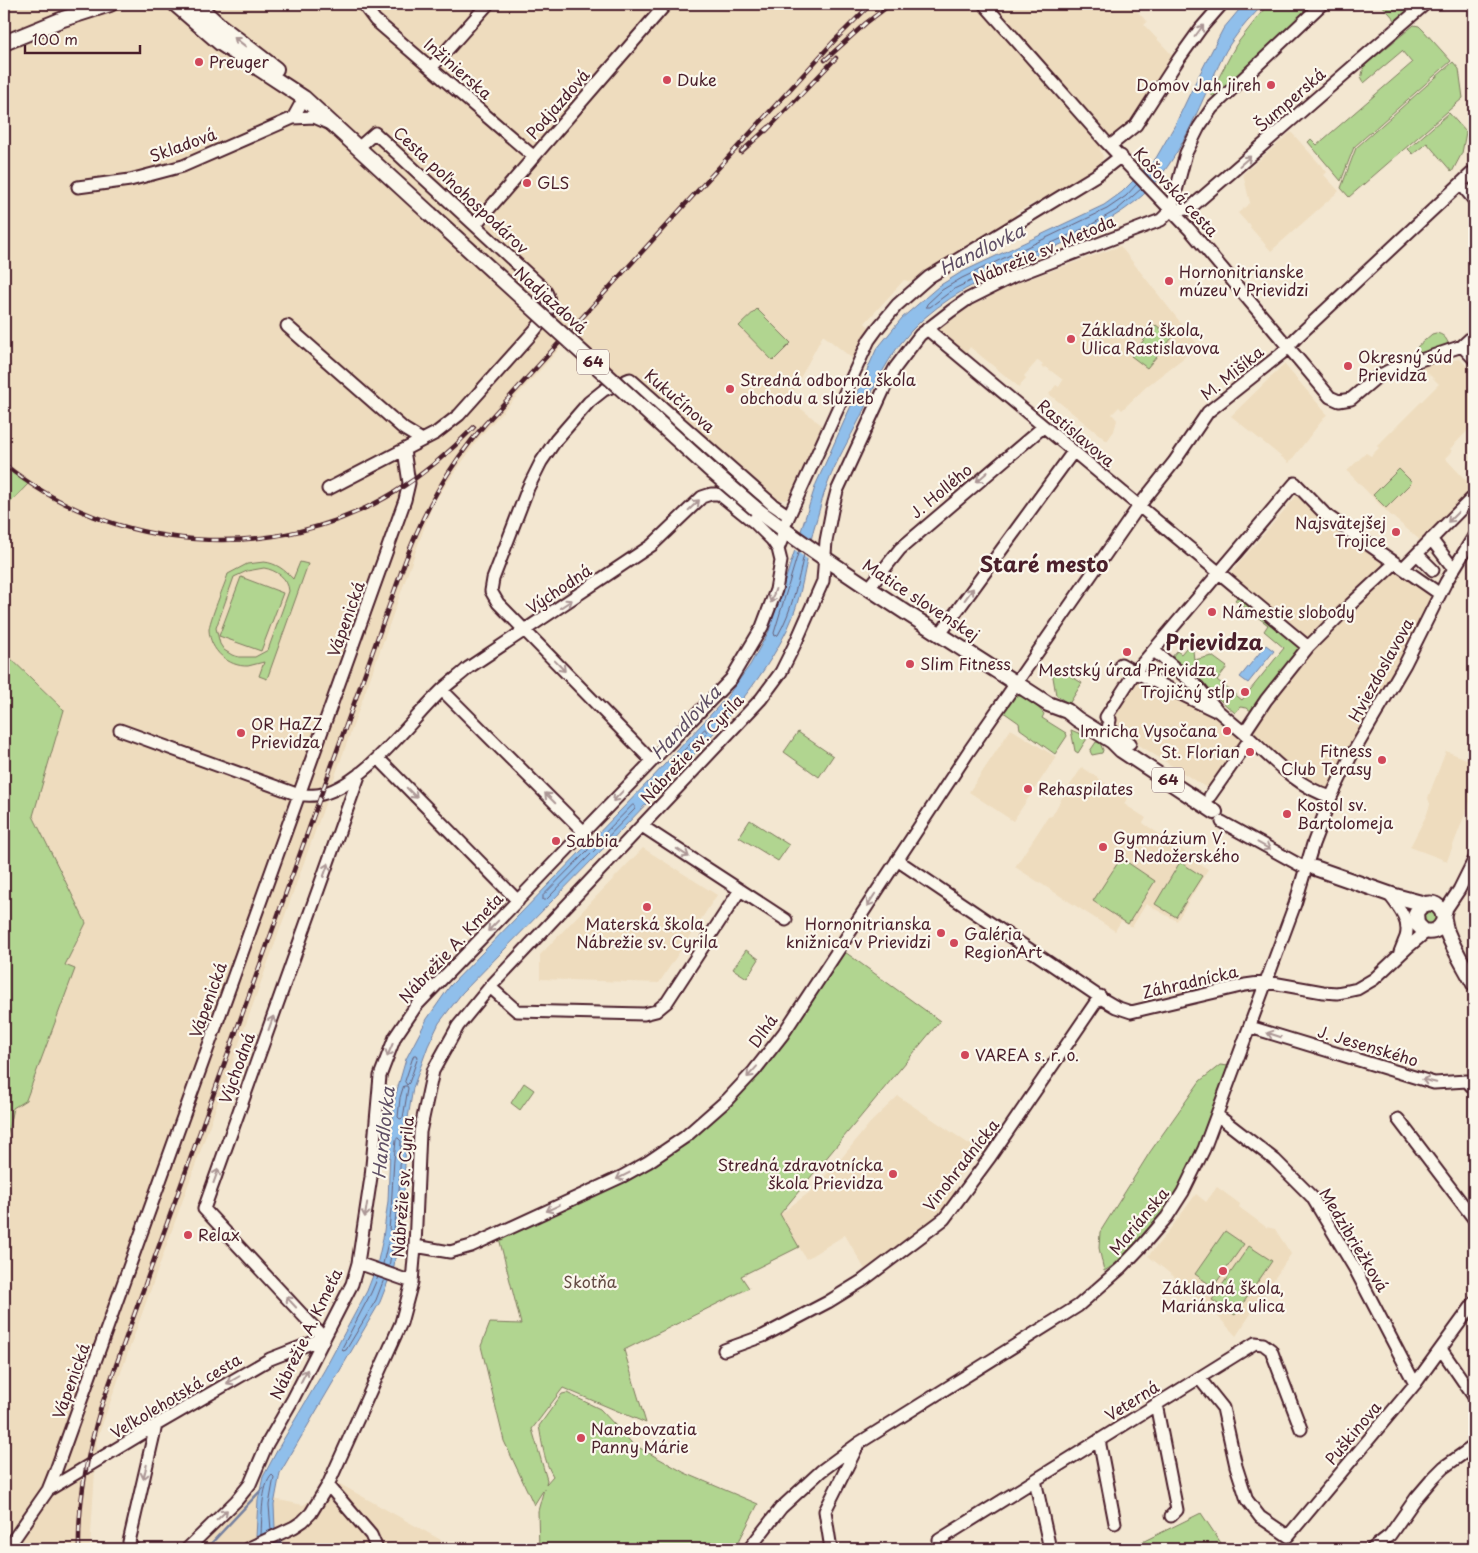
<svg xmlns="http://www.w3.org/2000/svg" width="1478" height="1553" font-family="'Playpen Sans',sans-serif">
  <rect width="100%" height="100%" fill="#f3e7d1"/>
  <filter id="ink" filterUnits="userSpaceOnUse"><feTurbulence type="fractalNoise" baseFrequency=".02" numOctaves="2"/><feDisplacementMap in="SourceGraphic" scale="10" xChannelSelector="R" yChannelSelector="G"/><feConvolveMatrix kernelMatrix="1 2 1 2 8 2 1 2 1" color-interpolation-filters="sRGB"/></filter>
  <g filter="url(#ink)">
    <path fill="#eedcbe" d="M4 4H1131L1147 22 1144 25 1173 56 1128 124 1100 149 1103 157 1099 166 1049 196 1016 212 1017 217 965 246 918 278 911 282 904 280 865 323 870 328 853 359 823 335 789 399 824 427 792 496 789 499 784 500 774 499 752 481 659 396 638 416 562 346 480 437 433 503 97 1439 90 1549H4V1149L13 1108 26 1100 74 969 65 965 86 923 33 816 64 710 4 652V509L28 484 4 467Z
      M1291 132 1327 172 1324 175 1339 191 1271 251 1250 227 1251 226 1249 223H1247L1238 213 1250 203 1243 174Z
      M1120 246 1199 346 1147 386 1122 410 1119 407 1112 414 1117 420 1114 431 1107 441 1049 394 1056 385 1059 387 1063 380 1046 367 1045 368 1041 366 1043 364 1038 360 1024 376 1026 378 1019 387 970 347 966 353 940 331 939 329 968 308 1015 284Z
      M1460 359 1474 374V424L1450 449 1452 451 1445 458 1474 489 1421 541 1387 512 1347 471 1366 453 1371 456 1379 448 1377 446 1439 384 1421 366Z
      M1284 364 1327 414 1289 463 1231 416Z
      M1298 494 1435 594 1328 794 1289 768 1249 734 1275 702 1276 692 1315 645 1230 574Z
      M1139 677 1195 702 1244 740 1210 790 1109 726Z
      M1011 729 1056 757 1013 821 969 792Z
      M1446 751 1474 762V791L1447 861 1410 847 1427 814 1430 804 1428 798 1429 795Z
      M1082 767 1127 798 1124 804 1146 818 1143 823 1190 855 1189 858 1208 869 1177 921 1146 904 1132 927 1121 921 1115 931 1015 867 1048 817 1052 816 1062 798Z
      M643 848 717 895 659 983 540 979V955Z
      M898 1096 978 1150 950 1187 956 1193 938 1215 922 1229 914 1230 913 1235 909 1243 867 1273 845 1235 806 1259 780 1214 810 1192 840 1160 870 1123Z
      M1217 1187 1240 1204 1239 1207 1266 1227 1275 1229 1291 1254 1236 1336 1214 1312 1211 1313 1204 1304 1182 1283 1148 1256 1165 1236 1196 1194 1206 1202Z
      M338 1483 441 1540V1549H192L240 1492 303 1505Z"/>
    <path fill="#b1d590" stroke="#7e7a5e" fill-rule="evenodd" d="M1268 4H1314L1216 98 1210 94 1236 45Z
      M1381 4H1420L1397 22Z
      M1414 25 1419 26 1424 31 1451 61 1354 147 1341 181 1308 142 1311 139 1317 145 1412 63 1402 51 1364 83 1361 79 1364 66Z
      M1453 62 1459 69 1463 98 1349 197 1341 188 1356 148Z
      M1449 113 1466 132 1462 153 1452 172 1427 143 1413 154 1408 149Z
      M757 309 791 343 773 361 739 326Z
      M1156 325 1172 338 1147 368 1131 356Z
      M1436 333C1442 334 1446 337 1448 343L1446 346 1422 354 1420 353 1417 347 1432 334Z
      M4 467 28 484 4 509Z
      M1399 469 1412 482 1386 508 1373 495Z
      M264 562C276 563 285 570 293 579L300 562 308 564 267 679 259 676 264 662C259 663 253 665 248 666 228 667 210 650 209 630 209 621 225 584 228 574L247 564ZM264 568C276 570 288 578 289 591L268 650 255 657H239L232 655 224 650 220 644 216 628 234 577 247 571Z
      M241 577 283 593 261 651 219 636Z
      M1238 596 1300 647 1252 712 1247 708 1240 707 1235 713 1171 658 1177 651 1181 654 1192 641 1194 660 1212 656 1227 667 1217 680 1242 700 1284 648 1264 631 1268 625 1235 600Z
      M4 652 64 710 33 816 86 923 65 965 75 969 26 1100 13 1108 4 1149Z
      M1061 670 1082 683 1069 704 1056 695 1052 671Z
      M1018 696C1030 697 1036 705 1044 714L1042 718 1066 733 1067 736 1055 754 1020 729 1019 723 1002 711 1010 699Z
      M1071 730 1088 737 1078 753 1075 751Z
      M798 732 833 756 819 777 784 752Z
      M1096 742 1100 743 1103 750 1102 753 1092 755 1090 751Z
      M750 820 789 845 778 861 739 837Z
      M1121 858 1155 881 1128 924 1093 901Z
      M1180 862 1202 876 1176 917 1155 904Z
      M1427 908 1437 911 1439 921 1430 927 1420 921 1423 910Z
      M746 950 759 959 747 978 733 969Z
      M845 952 940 1021 780 1214 799 1247 741 1276 749 1288 624 1350 646 1423 563 1388 532 1429 547 1480 546 1484 553 1476C544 1462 542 1442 539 1426L562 1394 567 1393 600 1409 631 1442 633 1449 638 1447 685 1473 758 1504 735 1549H539L538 1511 544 1489 534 1505 504 1441 481 1346 490 1323 521 1324 499 1238 581 1203 656 1164 699 1134 759 1076 792 1032Z
      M1220 1065 1229 1066C1206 1129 1185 1196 1136 1244 1126 1254 1117 1264 1104 1271L1099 1248 1100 1232 1150 1152 1200 1081Z
      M524 1083 534 1090 520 1110 511 1103Z
      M1225 1231 1244 1244 1213 1287 1195 1274Z
      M1249 1246 1272 1261 1235 1315 1212 1300Z
      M1201 1513 1225 1549H1128Z"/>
    <path fill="#90bfeb" stroke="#747f9e" d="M1244 4H1264C1252 16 1240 29 1230 44 1224 53 1220 63 1215 73 1194 118 1176 169 1136 201 1066 257 956 270 901 343 883 366 872 392 860 418 849 440 836 461 828 483 822 497 819 513 814 528 805 561 803 598 787 630 755 695 701 747 651 799 589 864 525 928 462 993L439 1023 428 1046 413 1088 406 1130 404 1195 394 1266 380 1302 280 1473 274 1505 275 1528 284 1549H261L256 1537 258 1500 263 1477 279 1447 325 1369 367 1291 377 1265 383 1238 388 1201 390 1150 395 1097 406 1059 427 1019 450 986 652 778 726 698 750 665 769 631 816 484 876 350 902 318 939 286 960 273 1104 205 1122 192 1156 158 1175 125 1195 83 1223 29Z
      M1266 645 1274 651 1248 683 1240 677Z"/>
    <path fill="#f3e7d1" d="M798 529 812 539H814L810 561 792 548Z"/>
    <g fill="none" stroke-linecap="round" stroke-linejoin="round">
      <path stroke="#665f78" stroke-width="1" d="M1137 184 1126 196 1107 209 962 278 942 290 927 304 926 307H930L954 289 1023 256 1087 227 1117 210 1141 189
        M799 550 774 633 775 636 778 635C792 611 798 581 804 554
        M705 729 707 732 679 763H676V759Z
        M633 805 635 806V809L546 900H543V896Z
        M414 1055H417L418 1057 409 1083 407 1085 405 1082Z
        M404 1086H407L408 1088 403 1118 400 1119 398 1117 400 1098Z
        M398 1138 401 1141 399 1194 394 1229 392 1231 389 1229C393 1199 392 1170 396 1140Z
        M383 1264 388 1242 391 1240 393 1242 389 1267
        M378 1277 371 1293 342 1348 343 1351 346 1350 376 1300 384 1279
        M261 1535C262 1520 261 1485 272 1475L274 1477 269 1505 271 1530"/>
      <path stroke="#747f9e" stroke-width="2.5" d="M206 1549 263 1488"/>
      <defs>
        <path id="minor" d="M363 4 375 20 534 157
          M984 4 1105 141 1190 230 1330 397 1339 401 1351 399 1377 377 1388 371 1462 346 1474 335
          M431 68 488 4
          M293 118 314 117 330 124
          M1110 146 1136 125 1178 60 1201 28 1222 4
          M1461 184 1474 200
          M78 187 130 180 183 166 293 118 304 98
          M1171 210 1189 209 1196 203 1425 4
          M475 225 666 4
          M287 326 404 429 422 440
          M927 329 1308 647 1266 700 1244 733 1218 711 1198 687 1154 651
          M1462 346 1474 359
          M328 489 436 433 459 415 535 330C546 317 555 304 544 289L375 133 358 148
          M1431 539 1450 564
          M1417 554 1433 570
          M1403 568 1474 496
          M869 588 900 549 1043 427
          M940 634 1073 452
          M1308 647 1351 604 1395 563
          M1121 664 1135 672 1214 710
          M442 690 584 832
          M120 730 299 795C307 795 315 796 322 794 367 782 409 722 442 690 450 682 460 676 468 668L652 545 702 497 711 494H719L755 523 772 540 778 549
          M1244 733C1270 757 1297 787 1331 797
          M1130 743 1108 728 1110 720 1106 717 1135 672 1295 483 1326 515 1440 594
          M378 758 518 901
          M652 761 498 603 491 591 493 579 528 488 541 462 556 440 589 402 604 390 630 379 773 505 789 516
          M1210 796 1250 739
          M1222 822 1305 868
          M642 826 786 920
          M897 860 1104 1000 1116 1007 1131 1012 1245 985 1267 982 1323 992 1337 993 1348 991 1357 989 1374 979 1408 947 1427 931
          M1388 893C1397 905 1411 920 1406 937 1404 942 1402 947 1400 952
          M1444 918 1447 908 1459 890 1474 860
          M490 987 517 1011 644 1014 656 1011 667 1002 740 890
          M1250 1027 1434 1083 1467 1081 1474 1089
          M1217 1115 1275 1160 1312 1197 1355 1269 1415 1384
          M1398 1119 1474 1219
          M415 1246 450 1252 471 1246 623 1176 648 1162 685 1137 727 1100 754 1071 783 1034 969 751 1139 506 1174 462 1208 412 1281 354 1297 337 1474 171
          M358 1263 412 1282
          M324 1338 204 1209 360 773
          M1441 1349 1474 1397
          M724 1350 763 1336 828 1302 862 1281 944 1219 990 1157 1100 996
          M1199 1378 1223 1408 1236 1466 1247 1500 1260 1517 1288 1536 1415 1384 1474 1303
          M1156 1404 1177 1510 1171 1516
          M1099 1440 1115 1523
          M1035 1480 1050 1549
          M328 1485 371 1535 377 1549
          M48 1490 156 1425 270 1359 324 1338
          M7 1549 48 1490 56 1470 405 500 409 483 404 450
          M133 1549 129 1542 156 1425
          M187 1549 236 1501 250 1484 267 1444 293 1399 352 1284 358 1263 371 1177 380 1076 395 1037 416 1006 731 679 762 627 776 590 781 561 778 549 782 539 783 529 869 340 877 329 897 305 929 277 1098 174 1121 156
          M247 1549 294 1527 303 1521 311 1513 328 1485 401 1323 412 1282 415 1246 420 1132 433 1071 458 1026 490 987 761 699 781 672 796 642 823 581 826 541 832 510 837 491 885 387 895 368 920 335 951 311 968 299 1014 276 1161 220 1171 210 1186 153 1199 127 1212 108 1322 4
          M749 1549 781 1508 821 1471 859 1443 1078 1306 1121 1268 1142 1246 1167 1217 1183 1192 1204 1149 1295 904 1313 844 1331 797 1350 758 1405 664 1446 582 1474 536
          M831 1549 825 1511 858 1445
          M941 1549 939 1540 1255 1343 1263 1344 1271 1350 1301 1429
          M1372 1549 1390 1535 1416 1498 1434 1477 1444 1467 1474 1446"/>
        <path id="major" d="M175 4 220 43 304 98 430 214
          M196 4 219 25 276 69
          M4 43 63 19 110 4
          M756 509C849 579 950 640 1048 704L1067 711 1077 719 1112 741 1121 750 1215 812
          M1315 868 1395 896 1425 904
          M1443 922C1439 930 1433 933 1424 931L1417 924 1416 913C1421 903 1434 899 1441 910 1444 914 1444 925 1447 932 1454 950 1465 967 1474 984"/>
      </defs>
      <use href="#minor" stroke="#4a1f2b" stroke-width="15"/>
      <use href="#major" stroke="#4a1f2b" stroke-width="18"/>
      <use href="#minor" stroke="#fbf7ec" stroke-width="11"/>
      <use href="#major" stroke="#fbf7ec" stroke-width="14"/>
      <defs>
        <path id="rail" d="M825 60 866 23 891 4
          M766 131 836 58
          M741 152 769 127
          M4 464C112 553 275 566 395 492 424 474 450 452 474 427
          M79 1549C78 1500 87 1454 101 1407L403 567C423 512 447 468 485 424L835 40 871 4"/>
      </defs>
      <use href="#rail" stroke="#4a1f2b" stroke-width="4.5"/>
      <use href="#rail" stroke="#fbf7ec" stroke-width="2.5" stroke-dasharray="8" stroke-linecap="butt"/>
      <defs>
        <path id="major-bridge" d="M430 214 714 473 756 509"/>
      </defs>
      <use href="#major-bridge" stroke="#4a1f2b" stroke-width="18" stroke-linecap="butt"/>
      <use href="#major-bridge" stroke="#fbf7ec" stroke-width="14"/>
    </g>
    <defs><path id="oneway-shaft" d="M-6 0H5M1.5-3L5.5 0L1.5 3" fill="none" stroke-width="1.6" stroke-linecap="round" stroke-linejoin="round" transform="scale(1.25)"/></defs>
    <g stroke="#ab9695">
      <use href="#oneway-shaft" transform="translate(1199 31) rotate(-53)"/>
      <use href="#oneway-shaft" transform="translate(240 42) rotate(-142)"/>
      <use href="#oneway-shaft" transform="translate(1245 161) rotate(-41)"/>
      <use href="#oneway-shaft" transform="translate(982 477) rotate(139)"/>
      <use href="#oneway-shaft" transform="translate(694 505) rotate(-44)"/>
      <use href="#oneway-shaft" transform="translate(1453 517) rotate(135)"/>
      <use href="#oneway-shaft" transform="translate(969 594) rotate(-54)"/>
      <use href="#oneway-shaft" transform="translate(773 596) rotate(109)"/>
      <use href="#oneway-shaft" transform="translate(566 604) rotate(-34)"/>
      <use href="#oneway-shaft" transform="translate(560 666) rotate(46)"/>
      <use href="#oneway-shaft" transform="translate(412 793) rotate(45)"/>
      <use href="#oneway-shaft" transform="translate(618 796) rotate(134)"/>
      <use href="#oneway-shaft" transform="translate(550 798) rotate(-135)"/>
      <use href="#oneway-shaft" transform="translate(1264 846) rotate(29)"/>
      <use href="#oneway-shaft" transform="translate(683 853) rotate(33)"/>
      <use href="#oneway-shaft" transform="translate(326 870) rotate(-70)"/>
      <use href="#oneway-shaft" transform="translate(871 900) rotate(123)"/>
      <use href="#oneway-shaft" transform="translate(493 926) rotate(134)"/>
      <use href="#oneway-shaft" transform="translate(271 1023) rotate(-70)"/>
      <use href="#oneway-shaft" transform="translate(1274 1035) rotate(-162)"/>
      <use href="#oneway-shaft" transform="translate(390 1050) rotate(113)"/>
      <use href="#oneway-shaft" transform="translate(752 1072) rotate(132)"/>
      <use href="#oneway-shaft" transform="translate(1429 1081) rotate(-167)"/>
      <use href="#oneway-shaft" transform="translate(216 1176) rotate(-70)"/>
      <use href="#oneway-shaft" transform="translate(623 1176) rotate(153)"/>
      <use href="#oneway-shaft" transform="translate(553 1208) rotate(155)"/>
      <use href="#oneway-shaft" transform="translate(366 1210) rotate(99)"/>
      <use href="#oneway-shaft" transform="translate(291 1302) rotate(-133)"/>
      <use href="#oneway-shaft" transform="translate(304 1376) rotate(-63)"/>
      <use href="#oneway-shaft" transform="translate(233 1380) rotate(150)"/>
      <use href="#oneway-shaft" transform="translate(145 1472) rotate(103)"/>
      <use href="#oneway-shaft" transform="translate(222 1515) rotate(-44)"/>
    </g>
  </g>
  <g fill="#d1495b" stroke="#fbf7ec" stroke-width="2">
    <circle cx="199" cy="62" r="5"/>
    <circle cx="667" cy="80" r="5"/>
    <circle cx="1271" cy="85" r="5"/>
    <circle cx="527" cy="183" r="5"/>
    <circle cx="1169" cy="281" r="5"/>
    <circle cx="1071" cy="339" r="5"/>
    <circle cx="1348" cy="366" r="5"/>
    <circle cx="730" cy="389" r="5"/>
    <circle cx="1396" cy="532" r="5"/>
    <circle cx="1212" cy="612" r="5"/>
    <circle cx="1127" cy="652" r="5"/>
    <circle cx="910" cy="664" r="5"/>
    <circle cx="1245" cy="692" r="5"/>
    <circle cx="1227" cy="731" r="5"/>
    <circle cx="241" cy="733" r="5"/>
    <circle cx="1250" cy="752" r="5"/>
    <circle cx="1382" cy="760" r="5"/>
    <circle cx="1028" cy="789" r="5"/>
    <circle cx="1287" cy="814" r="5"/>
    <circle cx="556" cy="841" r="5"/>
    <circle cx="1103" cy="847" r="5"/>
    <circle cx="647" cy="907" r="5"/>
    <circle cx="941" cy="933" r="5"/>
    <circle cx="954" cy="943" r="5"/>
    <circle cx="965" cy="1055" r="5"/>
    <circle cx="893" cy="1174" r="5"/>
    <circle cx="188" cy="1235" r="5"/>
    <circle cx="1223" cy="1271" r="5"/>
    <circle cx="581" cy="1438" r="5"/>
  </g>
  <g text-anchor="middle" stroke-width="4.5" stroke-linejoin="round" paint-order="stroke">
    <g fill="#fbf7ec" stroke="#7f6065" stroke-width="1">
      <rect x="577" y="349.5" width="32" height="25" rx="4"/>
      <rect x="1152" y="767.5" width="32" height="25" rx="4"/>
    </g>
    <g font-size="15" font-weight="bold" fill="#4a1f2b">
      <text x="593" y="367">64</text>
      <text x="1168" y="785">64</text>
    </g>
    <g font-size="16" fill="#4a1f2b" stroke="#fbf7ec" text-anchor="start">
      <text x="209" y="68">Preuger</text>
      <text x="677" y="86">Duke</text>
      <text x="1261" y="91" text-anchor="end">Domov Jah jireh</text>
      <text x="537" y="189">GLS</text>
      <text x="1179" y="278">Hornonitrianske<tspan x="1179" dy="18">múzeu v Prievidzi</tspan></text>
      <text x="1081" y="336">Základná škola,<tspan x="1081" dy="18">Ulica Rastislavova</tspan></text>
      <text x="1358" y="363">Okresný súd<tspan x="1358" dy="18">Prievidza</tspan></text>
      <text x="740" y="386">Stredná odborná škola<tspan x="740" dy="18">obchodu a služieb</tspan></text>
      <text x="1386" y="529" text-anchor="end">Najsvätejšej<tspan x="1386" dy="18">Trojice</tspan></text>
      <text x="1222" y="618">Námestie slobody</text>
      <text x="920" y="670">Slim Fitness</text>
      <text x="1127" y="676" text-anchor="middle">Mestský úrad Prievidza</text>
      <text x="1235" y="698" text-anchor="end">Trojičný stĺp</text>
      <text x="251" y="730">OR HaZZ<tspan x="251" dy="18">Prievidza</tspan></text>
      <text x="1217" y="737" text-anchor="end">Imricha Vysočana</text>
      <text x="1372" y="757" text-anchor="end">Fitness<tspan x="1372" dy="18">Club Terasy</tspan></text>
      <text x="1240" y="758" text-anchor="end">St. Florian</text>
      <text x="1038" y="795">Rehaspilates</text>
      <text x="1297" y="811">Kostol sv.<tspan x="1297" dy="18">Bartolomeja</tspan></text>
      <text x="1113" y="844">Gymnázium V.<tspan x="1113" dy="18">B. Nedožerského</tspan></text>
      <text x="566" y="847">Sabbia</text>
      <text x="647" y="930" text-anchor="middle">Materská škola,<tspan x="647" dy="18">Nábrežie sv. Cyrila</tspan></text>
      <text x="931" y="930" text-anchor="end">Hornonitrianska<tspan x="931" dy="18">knižnica v Prievidzi</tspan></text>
      <text x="964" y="940">Galéria<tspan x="964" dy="18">RegionArt</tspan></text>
      <text x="975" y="1061">VAREA s. r. o.</text>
      <text x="883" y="1171" text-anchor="end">Stredná zdravotnícka<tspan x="883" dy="18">škola Prievidza</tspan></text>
      <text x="198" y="1241">Relax</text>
      <text x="1223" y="1294" text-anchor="middle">Základná škola,<tspan x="1223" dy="18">Mariánska ulica</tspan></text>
      <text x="591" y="1435">Nanebovzatia<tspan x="591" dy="18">Panny Márie</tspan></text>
    </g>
    <g font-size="16" fill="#4a1f2b" stroke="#fbf7ec">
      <text transform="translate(458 69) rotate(41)" y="6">Inžinierska</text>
      <text transform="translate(1290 100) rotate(-41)" y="6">Šumperská</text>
      <text transform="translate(558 104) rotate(-49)" y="6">Podjazdová</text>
      <text transform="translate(183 145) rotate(-20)" y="6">Skladová</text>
      <text transform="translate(461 190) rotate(43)" y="6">Cesta poľnohospodárov</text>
      <text transform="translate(1176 192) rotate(47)" y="6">Košovská cesta</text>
      <text transform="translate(1044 250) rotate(-23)" y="6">Nábrežie sv. Metoda</text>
      <text transform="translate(551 300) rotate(42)" y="6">Nadjazdová</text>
      <text transform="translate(1232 373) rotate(-39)" y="6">M. Mišíka</text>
      <text transform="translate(680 401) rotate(41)" y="6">Kukučínova</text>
      <text transform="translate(1076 433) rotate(40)" y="6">Rastislavova</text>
      <text transform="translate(941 491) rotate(-40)" y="6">J. Hollého</text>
      <text transform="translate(559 589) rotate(-34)" y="6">Východná</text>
      <text transform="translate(921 600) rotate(33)" y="6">Matice slovenskej</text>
      <text transform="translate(346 619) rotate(-70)" y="6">Vápenická</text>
      <text transform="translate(1381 670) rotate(-61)" y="6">Hviezdoslavova</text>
      <text transform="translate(692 749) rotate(-47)" y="6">Nábrežie sv. Cyrila</text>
      <text transform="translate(451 948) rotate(-47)" y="6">Nábrežie A. Kmeťa</text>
      <text transform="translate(1190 982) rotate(-13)" y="6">Záhradnícka</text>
      <text transform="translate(208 1000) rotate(-70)" y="6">Vápenická</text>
      <text transform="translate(763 1031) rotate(-54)" y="6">Dlhá</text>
      <text transform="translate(1368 1046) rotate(17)" y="6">J. Jesenského</text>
      <text transform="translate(237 1068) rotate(-70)" y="6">Východná</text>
      <text transform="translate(961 1165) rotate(-52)" y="6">Vinohradnícka</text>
      <text transform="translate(403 1187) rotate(-86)" y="6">Nábrežie sv. Cyrila</text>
      <text transform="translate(1139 1221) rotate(-50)" y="6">Mariánska</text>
      <text transform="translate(1354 1240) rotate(59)" y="6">Medzibriežková</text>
      <text transform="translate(306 1334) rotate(-64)" y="6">Nábrežie A. Kmeťa</text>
      <text transform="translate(71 1381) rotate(-70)" y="6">Vápenická</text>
      <text transform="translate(176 1396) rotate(-31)" y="6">Veľkolehotská cesta</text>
      <text transform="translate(1132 1401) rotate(-32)" y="6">Veterná</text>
      <text transform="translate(1353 1433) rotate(-50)" y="6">Puškinova</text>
    </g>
    <g font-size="16" fill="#644c44" stroke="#fbf7ec">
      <text x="590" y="1288">Skotňa</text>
    </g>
    <g font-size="18" font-style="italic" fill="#5f4f65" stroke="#fbf7ec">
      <text transform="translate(982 250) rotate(-26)" y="6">Handlovka</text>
      <text transform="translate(686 723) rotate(-47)" y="6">Handlovka</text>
      <text transform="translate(384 1133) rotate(-84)" y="6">Handlovka</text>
    </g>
    <g font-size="21" font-weight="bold" fill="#4a1f2b" stroke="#fbf7ec">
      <text x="1044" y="572">Staré mesto</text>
      <text x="1214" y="650">Prievidza</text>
    </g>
  </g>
  <rect width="1478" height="1553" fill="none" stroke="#fbf7ec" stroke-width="20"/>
  <rect x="10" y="10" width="1458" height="1533" fill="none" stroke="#4a1f2b" stroke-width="2" filter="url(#ink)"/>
  <path d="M25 45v8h115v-8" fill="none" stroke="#4a1f2b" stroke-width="2.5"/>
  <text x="32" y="45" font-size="15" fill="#4a1f2b" stroke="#fbf7ec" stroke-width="4" paint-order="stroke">100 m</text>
</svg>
